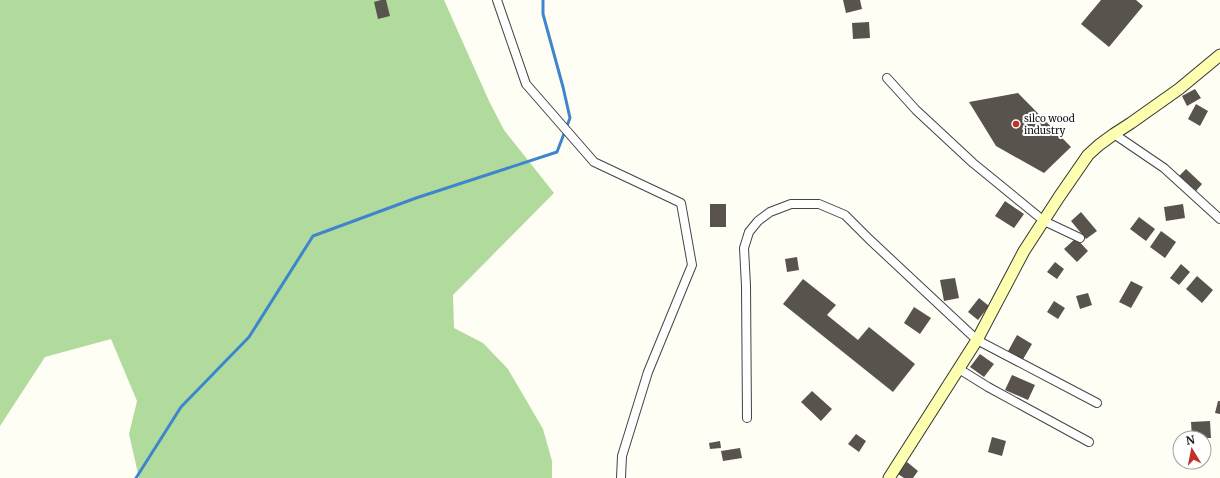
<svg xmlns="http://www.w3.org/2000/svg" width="1220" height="478" font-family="Merriweather,serif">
  <rect width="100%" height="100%" fill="#fffef4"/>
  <path fill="#b1db9c" d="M0 0H444L489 101 504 130 554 193 453 295 454 328 483 343 508 369 543 429 552 461V478H139L129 434 137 401 111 339 45 357 0 426Z"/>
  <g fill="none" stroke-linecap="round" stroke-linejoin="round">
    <path stroke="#3f85ce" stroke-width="3" d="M136 478 181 407 249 337 313 236 416 198 557 152 570 118 563 87 543 14V0"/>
  </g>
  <path fill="#59534d" d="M381 0H386L390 16 378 19 374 2Z
    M843 0H860L862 9 846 13Z
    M1101 0H1136L1143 6 1109 47 1081 24Z
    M869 22 870 38 853 39 852 23Z
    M1195 89 1201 98 1187 106 1182 96Z
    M1018 93 1071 147 1044 173 996 146 969 102Z
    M1196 104 1208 111 1200 126 1188 119Z
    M1186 169 1202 184 1196 191 1179 176Z
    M1005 201 1024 214 1014 228 995 216Z
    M710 204H726V227H710Z
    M1183 204 1185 218 1166 221 1164 207Z
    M1081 212 1097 231 1086 239 1071 221Z
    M1139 217 1155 229 1146 241 1130 229Z
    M1161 231 1176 242 1165 258 1150 247Z
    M1076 238 1088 251 1077 262 1064 249Z
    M797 257 799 270 787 272 785 259Z
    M1055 262 1064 269 1057 279 1047 272Z
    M1181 264 1190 272 1179 285 1170 278Z
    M1197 276 1213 290 1202 303 1186 289Z
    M955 278 959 298 944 301 940 280Z
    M803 279 836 305 827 315 858 340 869 327 915 364 893 392 783 304Z
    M1131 281 1143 287 1131 308 1119 302Z
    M1088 293 1092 305 1080 309 1076 296Z
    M979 298 989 306 978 320 968 312Z
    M1054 301 1065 308 1058 319 1047 312Z
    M914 307 931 318 920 334 904 323Z
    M1017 335 1032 344 1022 361 1007 353Z
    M980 354 994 364 984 377 970 367Z
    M1012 375 1035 385 1028 400 1005 390Z
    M812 391 832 409 821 421 801 402Z
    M1218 401H1220V414L1215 413Z
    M1210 421 1211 438H1192L1191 422Z
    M856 434 866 441 859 452 848 444Z
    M992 437 1006 441 1002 456 988 452Z
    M720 441 721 448 710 449 709 443Z
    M740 448 742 458 723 461 721 451Z
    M907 462 918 471 913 478H904L898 474Z"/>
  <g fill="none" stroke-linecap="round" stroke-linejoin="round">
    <defs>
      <path id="street" d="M497 0 526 84 594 162 681 203 692 265 648 372 622 456 621 478
        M887 78 916 110 973 163 1044 221 1080 238
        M1114 134 1164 168 1220 219
        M959 369 988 387 1089 442
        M747 418 746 286 744 248 749 232 758 221 770 212 791 204H819L845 215 869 239 977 340 1097 403"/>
      <path id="secondary" d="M889 478 977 340 1024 251 1059 197 1088 155 1099 145 1114 134 1131 123 1179 89 1220 55"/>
    </defs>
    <use href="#street" stroke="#444" stroke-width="10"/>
    <use href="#secondary" stroke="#333" stroke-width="13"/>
    <use href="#street" stroke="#fff" stroke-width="8"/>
    <use href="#secondary" stroke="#fefeb0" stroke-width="11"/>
  </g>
  <circle fill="#c23127" stroke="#fff" stroke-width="1.5" cx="1016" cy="124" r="4"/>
  <g text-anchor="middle" stroke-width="4" stroke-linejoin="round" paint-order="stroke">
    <g font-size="10" fill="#111" stroke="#fff" text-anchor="start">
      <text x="1024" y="122">silco wood<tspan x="1024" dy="12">industry</tspan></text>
    </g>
  </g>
  <g transform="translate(1192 450) rotate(350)"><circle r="19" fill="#ffffff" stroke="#a0a0a0"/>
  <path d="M0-3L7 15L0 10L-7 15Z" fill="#c23127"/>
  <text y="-6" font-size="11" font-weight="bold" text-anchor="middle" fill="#111111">N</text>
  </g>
</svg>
